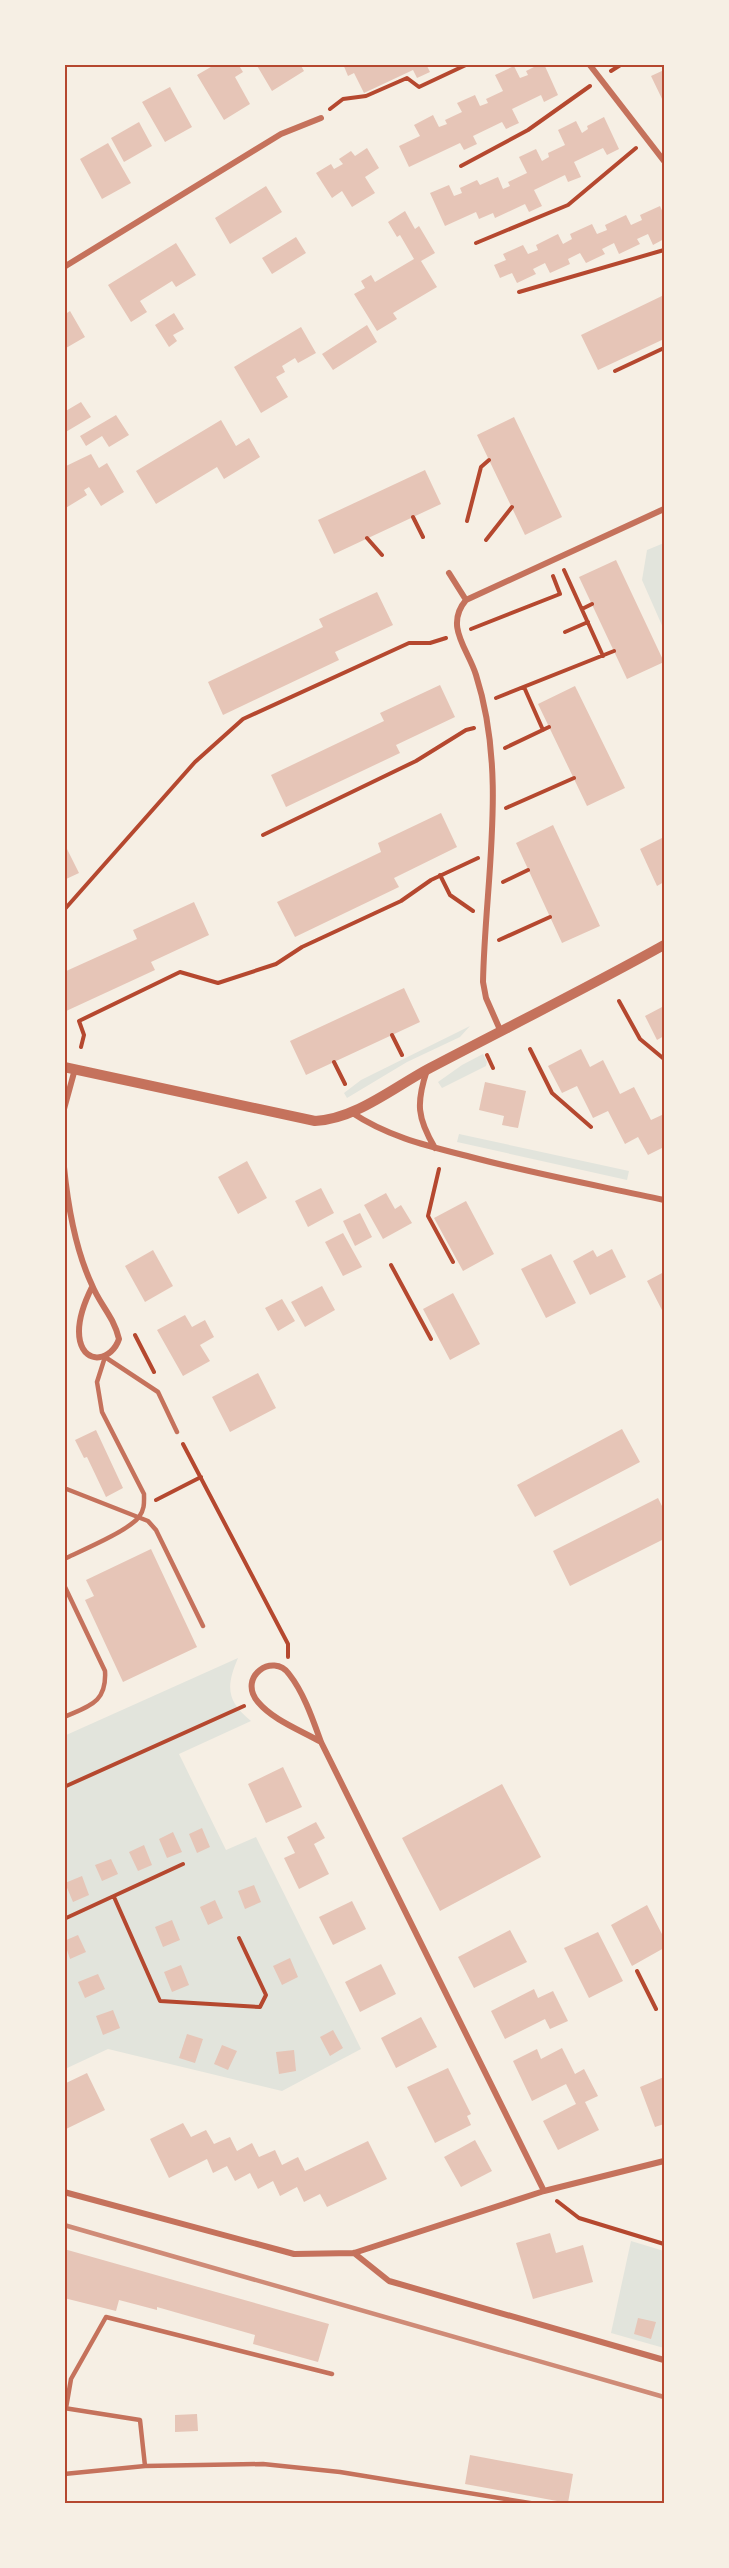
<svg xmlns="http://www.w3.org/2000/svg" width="729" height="2568" font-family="'Open Sans',sans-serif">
  <rect width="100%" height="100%" fill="#f6efe4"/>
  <path fill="#e2e4dc" d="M664 543V630L642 580 647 550Z
    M470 1026 460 1037 407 1062 347 1098 344 1093 361 1080Z
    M483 1054 487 1062 486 1066 442 1088 438 1082 462 1065Z
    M459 1134 629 1171 627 1180 457 1142Z
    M238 1658C226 1686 226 1701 251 1721L179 1754 226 1850 256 1837 361 2049 282 2091 108 2049 65 2069 64 1736Z
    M631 2241 664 2251V2348L611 2333Z"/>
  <path fill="#e6c5b7" d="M216 64H238L243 72 235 77 250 104 224 120 197 75Z
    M256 64H300L304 71 272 91Z
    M343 64H426L430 72 417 78 413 70 364 93 354 73 348 76Z
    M540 64H544L558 95 544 102 541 95 512 109 519 123 506 129 502 122 473 136 477 144 464 150 460 143 409 167 399 146 420 136 414 125 433 115 439 127 447 124 445 120 462 112 457 103 475 95 480 106 488 103 486 99 503 91 495 75 514 66 520 78 528 75 526 71Z
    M664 70V103L651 76Z
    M170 87 192 127 165 142 142 102Z
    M604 117 619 149 607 155 603 148 574 162 581 177 568 182 565 175 534 190 542 206 529 212 525 204 495 218 493 213 479 219 476 212 445 226 430 193 449 185 454 196 462 193 460 188 477 180 480 185 498 177 503 189 510 186 508 182 527 173 519 157 536 149 542 161 549 157 548 153 565 145 558 130 576 121 582 133 588 129 587 126Z
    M139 122 152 146 124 162 111 138Z
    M108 143 131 183 102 199 80 159Z
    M367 148 379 168 365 177 375 193 352 207 342 191 332 198 316 173 331 164 334 169 343 164 339 159 351 151 355 156Z
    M266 186 282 212 230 244 215 218Z
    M660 206 664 215V239L653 245 648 234 637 239 640 244 619 254 614 243 602 249 605 254 586 263 580 253 568 259 570 264 550 273 545 263 533 269 536 274 517 283 512 273 500 278 494 265 506 260 503 254 523 245 528 254 538 250 536 245 558 234 563 244 572 239 570 234 592 224 597 234 607 230 605 225 626 215 631 225 642 220 640 215Z
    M405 211 415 229 419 226 435 253 421 261 437 287 393 313 397 319 377 331 354 294 365 288 361 281 371 275 375 282 414 259 400 235 397 237 388 222Z
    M296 237 306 253 272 274 262 258Z
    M176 243 196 275 176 287 172 281 140 301 147 312 131 322 108 285Z
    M664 295V339L598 370 581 335Z
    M70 311 85 337 66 348 64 315Z
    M174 313 184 329 173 335 177 341 169 347 155 325Z
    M367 325 377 342 333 370 322 354Z
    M301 327 316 353 298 363 295 358 282 366 285 372 276 377 288 397 261 413 234 367Z
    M81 402 91 417 64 433V412Z
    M116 415 129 435 109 447 102 436 86 446 80 436Z
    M514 417 562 517 525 535 477 435Z
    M221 420 236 446 249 438 260 457 224 479 217 467 156 504 136 471Z
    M91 454 99 468 107 463 124 492 101 506 89 487 84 490 87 495 64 509V467Z
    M425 470 441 504 334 554 318 520Z
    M616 560 664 662 627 679 579 577Z
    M377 592 393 625 335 652 339 660 223 715 208 682 323 627 319 619Z
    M440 685 455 717 396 745 400 753 286 807 271 775 384 721 380 713Z
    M575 686 625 788 587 806 538 704Z
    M441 813 457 847 394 878 399 887 295 937 277 902 381 852 378 843Z
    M553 825 600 926 562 943 516 843Z
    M664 837V882L657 886 640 849Z
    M64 843 79 873 64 880Z
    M194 902 209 935 151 962 155 970 64 1012V972L137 939 133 930Z
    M404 988 420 1022 306 1075 290 1041Z
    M664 1006V1036L657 1040 645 1016Z
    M581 1049 590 1067 603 1060 620 1094 634 1087 651 1120 664 1114V1147L648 1155 638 1137 625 1144 608 1111 593 1118 577 1086 562 1093 548 1066Z
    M485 1082 526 1091 518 1128 502 1125 504 1116 479 1110Z
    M247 1161 267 1198 238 1214 218 1177Z
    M321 1188 334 1213 308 1227 295 1201Z
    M386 1193 395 1209 401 1205 412 1223 383 1239 364 1205Z
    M466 1201 494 1254 463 1271 434 1218Z
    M360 1213 372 1237 355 1246 343 1221Z
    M343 1233 362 1267 343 1276 325 1242Z
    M612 1249 626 1277 590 1295 573 1261 593 1250 597 1257Z
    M153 1250 173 1286 145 1302 125 1266Z
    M551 1254 576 1303 546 1318 521 1269Z
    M664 1272V1314L647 1281Z
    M322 1286 335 1310 305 1327 291 1302Z
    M453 1293 480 1344 450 1360 423 1309Z
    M282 1299 295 1321 278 1331 265 1308Z
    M185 1315 192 1327 205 1320 214 1337 200 1345 210 1361 183 1376 157 1330Z
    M258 1373 276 1408 230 1432 212 1397Z
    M622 1429 640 1462 535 1517 517 1485Z
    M96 1430 123 1488 106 1497 87 1457 84 1458 75 1440Z
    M658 1498 664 1510V1539L570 1586 553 1551Z
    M151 1549 197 1647 123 1682 85 1600 94 1596 86 1580Z
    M283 1767 302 1807 266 1823 248 1784Z
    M502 1784 541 1857 440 1911 402 1838Z
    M316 1822 325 1838 314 1844 329 1874 299 1889 284 1858 295 1853 287 1837Z
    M202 1828 210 1847 197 1853 189 1834Z
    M173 1832 182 1852 167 1858 159 1839Z
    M144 1845 152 1865 138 1871 129 1852Z
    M111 1859 118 1874 102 1881 95 1865Z
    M82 1876 89 1895 73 1902 65 1883Z
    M254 1885 261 1902 245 1909 238 1891Z
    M215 1900 223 1918 208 1925 200 1907Z
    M352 1901 366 1929 333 1945 319 1917Z
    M647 1905 664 1938V1948L632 1966 611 1925Z
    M172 1920 180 1940 163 1947 155 1927Z
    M510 1930 527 1962 474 1988 458 1957Z
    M598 1932 623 1981 589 1998 564 1948Z
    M78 1935 86 1952 70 1959 64 1941Z
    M290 1958 298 1977 282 1985 273 1966Z
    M381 1964 396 1994 360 2012 345 1982Z
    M181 1965 189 1985 172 1992 164 1972Z
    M98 1974 105 1989 85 1998 78 1982Z
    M534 1989 538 1998 553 1991 568 2021 550 2029 545 2019 505 2039 491 2011Z
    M113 2010 120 2028 103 2035 96 2016Z
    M421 2017 437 2047 396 2068 381 2038Z
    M333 2030 343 2048 330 2056 320 2037Z
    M187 2034 203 2039 195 2063 179 2058Z
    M222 2045 237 2051 228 2070 214 2064Z
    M562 2048 575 2074 584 2069 598 2096 585 2102 599 2130 558 2150 543 2121 576 2104 566 2084 532 2101 513 2061 537 2049 541 2059Z
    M294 2050 296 2071 279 2074 276 2052Z
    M448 2068 471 2114 467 2116 471 2125 435 2143 407 2087Z
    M87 2073 105 2110 64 2130V2084Z
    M664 2077V2124L655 2127 640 2087Z
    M183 2123 191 2137 206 2130 214 2144 230 2137 237 2151 252 2143 259 2157 275 2150 282 2165 298 2157 305 2171 368 2141 387 2179 327 2207 320 2194 304 2202 297 2187 280 2196 273 2181 258 2189 250 2173 235 2181 227 2166 213 2173 207 2159 169 2178 150 2139Z
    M475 2140 492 2171 461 2187 444 2157Z
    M550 2233 556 2253 583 2245 593 2282 533 2299 516 2243Z
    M64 2249 329 2324 318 2362 253 2344 255 2335 157 2307V2310L119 2300 116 2311 64 2298Z
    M638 2318 656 2322 651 2339 634 2334Z
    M197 2414 198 2431 175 2432V2415Z
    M470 2455 573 2474 568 2503 465 2484Z"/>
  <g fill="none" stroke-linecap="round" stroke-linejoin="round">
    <path stroke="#b5482f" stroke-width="4" d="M611 71 622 64
      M330 109 343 99 366 96 407 78 419 87 468 64
      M461 166 528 130 590 86
      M476 243 568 205 636 148
      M519 292 664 250
      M615 371 664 348
      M413 517 423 537
      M467 521 481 467 489 460
      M367 538 382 555
      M486 540 512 507
      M564 570 603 656
      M582 609 592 604
      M471 629 560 594 553 576
      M565 632 588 622
      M524 687 543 730
      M496 698 614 651
      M505 748 549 727
      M506 808 574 778
      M263 835 416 761 466 730 474 728
      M440 875 450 895 473 911
      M503 882 528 870
      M64 910 195 762 243 719 409 643H430L446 638
      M499 940 550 917
      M619 1001 640 1039 664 1059
      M392 1035 402 1055
      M81 1047 84 1035 79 1021 180 972 218 983 276 964 302 947 401 901 431 880 478 858
      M530 1049 552 1093 591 1127
      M487 1055 493 1068
      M334 1062 345 1084
      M439 1169 428 1216 453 1262
      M391 1265 431 1339
      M135 1335 154 1372
      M183 1444 288 1644V1657
      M156 1500 201 1477
      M64 1787 244 1706
      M114 1897 160 2001 260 2007 266 1995 239 1938
      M64 1919 183 1864
      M637 1971 656 2009
      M557 2201 579 2218 664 2244"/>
    <path stroke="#c5725c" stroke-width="4.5" d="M64 1488 148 1521 156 1530 203 1626
      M64 1559C83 1550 128 1531 139 1517 145 1509 144 1502 144 1494L102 1412 97 1382 105 1357 158 1392 177 1432
      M64 1585 105 1671C107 1703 89 1706 64 1717
      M64 2408 140 2420 145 2466
      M66 2408 71 2379 106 2317 332 2374
      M64 2474 145 2466 263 2464 340 2472 536 2504"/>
    <path stroke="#c5725c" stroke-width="6" d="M589 64 664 161
      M64 267 281 134 321 118
      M449 573 466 600C444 626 468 649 476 675 508 775 485 880 483 982L486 998 501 1032
      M466 600 664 509
      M427 1070C416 1103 417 1118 435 1148
      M64 1109 75 1069
      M351 1112C388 1137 428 1146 471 1157 535 1174 600 1186 664 1200
      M64 1167C68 1207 75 1249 92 1285 100 1305 113 1315 119 1339 112 1360 86 1366 80 1341 76 1323 84 1303 92 1287
      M321 1742C300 1730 273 1720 258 1702 237 1677 273 1652 289 1674 304 1693 313 1720 321 1742L544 2191
      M64 2192 294 2254 354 2253 544 2191 664 2161
      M354 2253 389 2281 664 2360"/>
    <path stroke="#c5725c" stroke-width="10" d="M64 1067 315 1121C356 1119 394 1087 430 1068 508 1027 587 988 664 945"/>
    <path stroke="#cf8b77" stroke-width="4.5" d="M64 2225 664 2397"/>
  </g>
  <rect width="729" height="2568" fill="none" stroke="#f6efe4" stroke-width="132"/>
  <rect x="66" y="66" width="597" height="2436" fill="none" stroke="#b5482f" stroke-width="2"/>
</svg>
